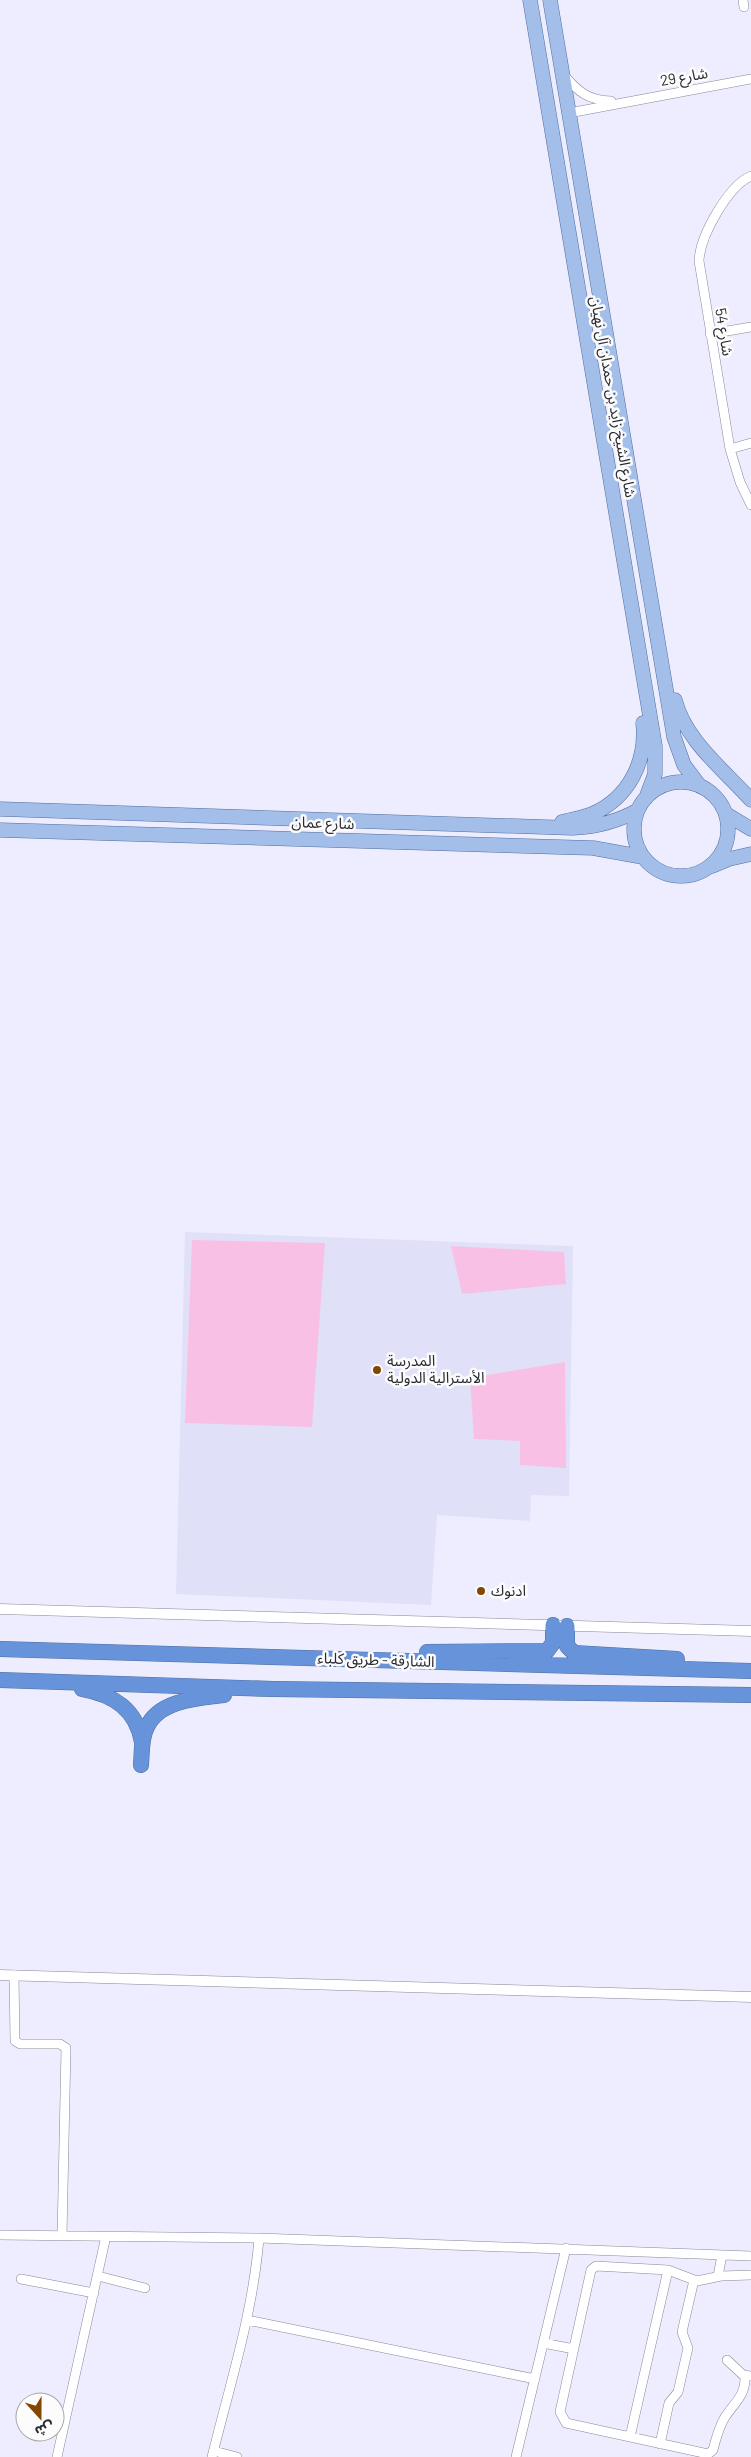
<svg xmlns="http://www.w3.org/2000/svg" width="751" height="2457" font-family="Barlow,'Noto Sans Arabic',sans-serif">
  <rect width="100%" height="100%" fill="#ededff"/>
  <path fill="#e0e0f9" d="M185 1232 573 1246 569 1496 531 1495 530 1521 437 1515 431 1605 176 1594Z"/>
  <path fill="#f9c0e6" d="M192 1240 325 1243 312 1427 185 1423Z
    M451 1246 564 1252 566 1284 462 1294Z
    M565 1362 566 1468 520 1465V1441L474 1439 470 1378Z"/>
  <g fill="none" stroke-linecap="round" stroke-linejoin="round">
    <defs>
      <path id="minor" d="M743 0 744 7
        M564 75C578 92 588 100 611 101
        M569 113 751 79
        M751 176C728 186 700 236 699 261L730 449 740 482 751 505
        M710 334 751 327
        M730 449 751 443
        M14 1975 15 2041 20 2044H60L66 2048 62 2236
        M0 2235 259 2238 751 2256
        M98 2276 145 2288
        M718 2276 722 2255
        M21 2279 94 2293
        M247 2320 535 2379
        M543 2343 574 2349
        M727 2360 743 2375 751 2376
        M745 2376C746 2395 735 2402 725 2417 719 2427 716 2438 713 2450L708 2454 566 2423 560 2412 591 2270 596 2266 668 2270 697 2281 721 2276 751 2275
        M630 2437 668 2270
        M660 2444 669 2403 678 2392 688 2348 682 2332 694 2280
        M214 2451 237 2457
        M57 2457 106 2236
        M212 2457C230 2384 253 2313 259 2238
        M516 2457 566 2248"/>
      <path id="tertiary" d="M0 1609 751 1631
        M0 1975 751 1997"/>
      <path id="primary" d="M530 0 655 746V774L646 798
        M550 0 674 737 684 765 699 785
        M675 700C685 740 724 770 751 800
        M634 829a47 47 0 1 1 94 0a47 47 0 1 1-94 0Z
        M0 809 573 828C597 827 617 822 638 810
        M726 814 751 829
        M562 822C572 819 582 818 592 814 629 798 647 761 643 723
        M0 830 593 848 643 857
        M712 866 729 859 751 854"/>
      <path id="motorway" d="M567 1626V1646L574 1653 677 1659
        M0 1649 751 1671
        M427 1652 547 1651 553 1643V1625
        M0 1680 273 1689 751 1695
        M82 1689C114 1695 136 1709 142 1742
        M141 1765C142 1753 141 1738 147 1727 159 1700 199 1698 224 1695"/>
    </defs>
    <use href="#minor" stroke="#888798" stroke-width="10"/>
    <use href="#tertiary" stroke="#888798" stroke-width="11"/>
    <use href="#primary" stroke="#516e9f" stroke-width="15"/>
    <use href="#motorway" stroke="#516e9f" stroke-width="16"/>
    <use href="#minor" stroke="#fff" stroke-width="9"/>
    <use href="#tertiary" stroke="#fff" stroke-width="10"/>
    <use href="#primary" stroke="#a3bee9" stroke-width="14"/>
    <use href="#motorway" stroke="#6693da" stroke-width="15"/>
  </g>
  <g fill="#844703" stroke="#fcfcfc" stroke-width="2">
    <circle cx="377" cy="1370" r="5"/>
    <circle cx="481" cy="1591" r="5"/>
  </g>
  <g text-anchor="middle" stroke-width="5" stroke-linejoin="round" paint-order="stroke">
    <g font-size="15" fill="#2a2a31" stroke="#fcfcfc">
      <text transform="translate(684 77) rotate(-10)" y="5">شارع 29</text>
      <text transform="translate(724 332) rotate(81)" y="5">شارع 54</text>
      <text transform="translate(613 397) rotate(80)" y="5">شارع الشيخ زايد بن حمدان آل نهيان</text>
      <text transform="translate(323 823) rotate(2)" y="5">شارع عمان</text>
      <text transform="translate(376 1660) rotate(2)" y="5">الشارقة - طريق كلباء</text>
    </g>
    <g font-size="15" fill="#2a2a31" stroke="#fcfcfc" text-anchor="start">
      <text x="387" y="1366">المدرسة<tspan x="387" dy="17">الأسترالية الدولية</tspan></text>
      <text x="491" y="1596">ادنوك</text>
    </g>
  </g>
  <g transform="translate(40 2417) rotate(159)"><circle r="24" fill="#fcfcfc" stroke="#a8a8ab"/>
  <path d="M0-4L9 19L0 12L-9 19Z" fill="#844703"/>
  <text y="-8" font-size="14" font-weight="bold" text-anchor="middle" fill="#2a2a31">ش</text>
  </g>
</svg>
